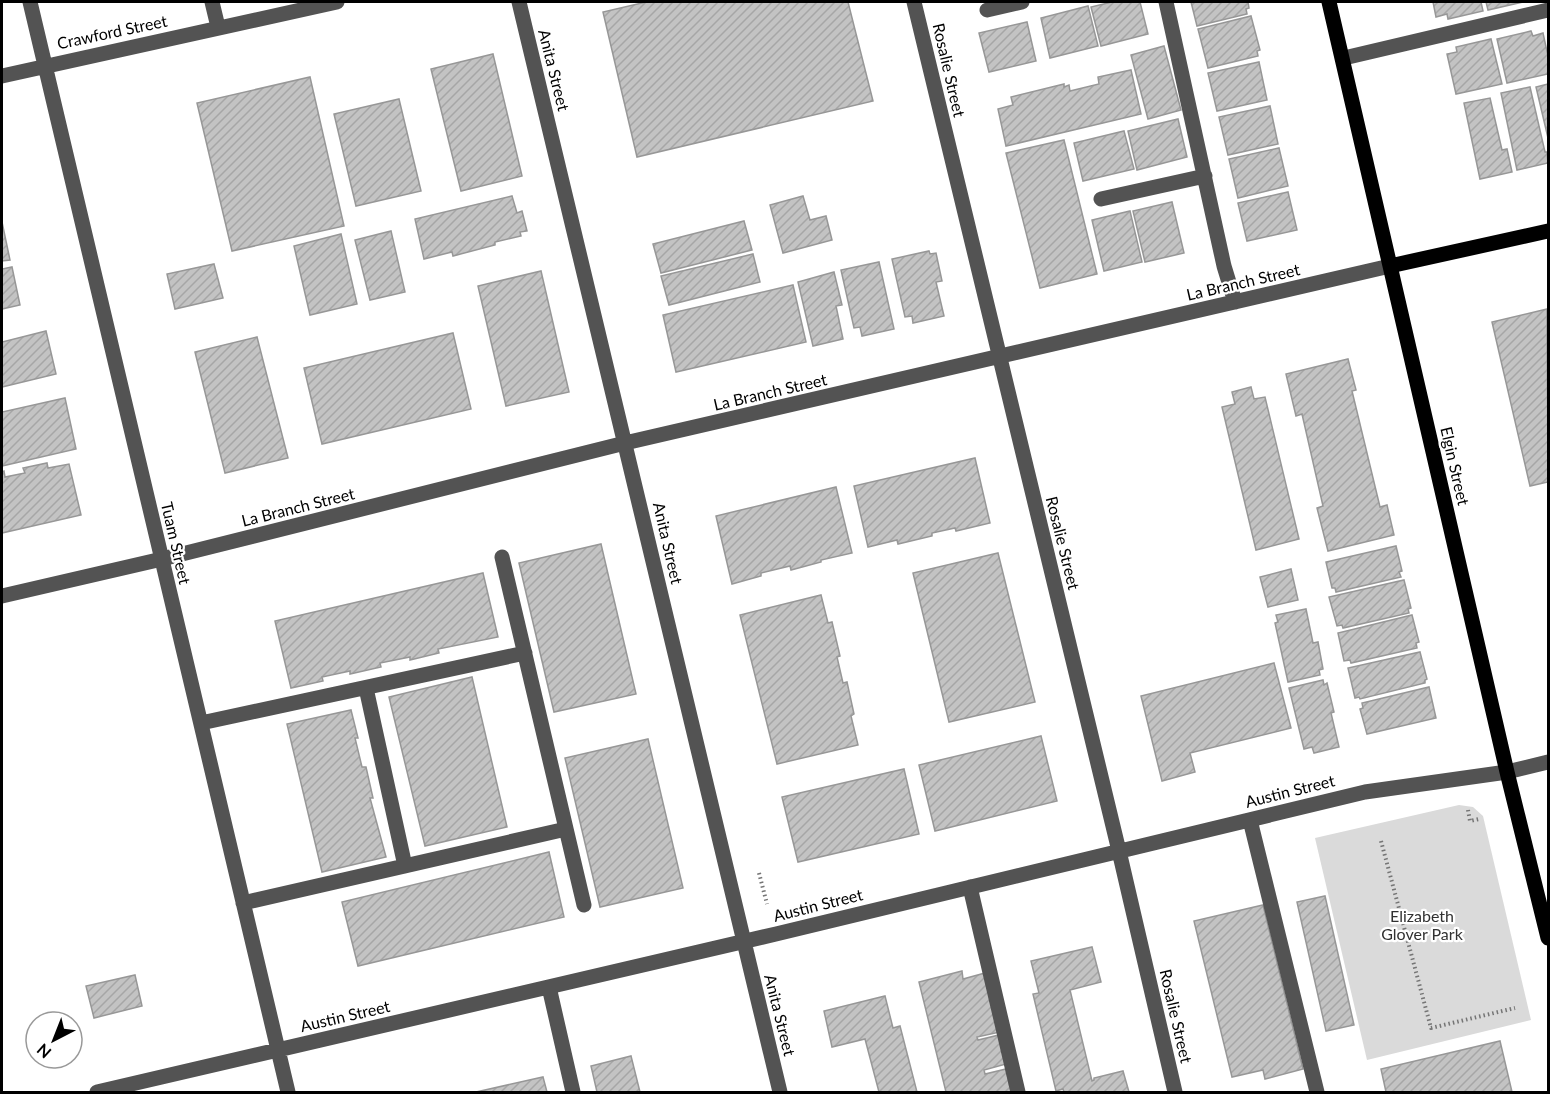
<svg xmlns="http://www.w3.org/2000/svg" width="1550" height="1094" font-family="Lato,sans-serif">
  <defs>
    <pattern id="building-hatch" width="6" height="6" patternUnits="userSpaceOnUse" patternTransform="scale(1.5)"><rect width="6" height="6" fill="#c3c3c3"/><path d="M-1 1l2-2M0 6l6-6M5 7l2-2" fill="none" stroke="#a6a6a6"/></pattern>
  </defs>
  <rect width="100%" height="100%" fill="#fff"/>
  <path fill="#dadada" d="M1459 805 1473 807 1483 816 1531 1020 1367 1060 1315 838Z"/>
  <path fill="url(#building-hatch)" stroke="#979797" stroke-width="1.5" d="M646 2H848L873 101 637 157 603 12Z
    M1112 2H1140L1148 34 1101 46 1091 7Z
    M1191 2H1248L1249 8 1246 9 1247 14 1197 26Z
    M1433 2H1481L1483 11 1448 19 1447 14 1436 17Z
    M1486 2H1523L1488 10Z
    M1088 6 1098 46 1050 58 1041 18Z
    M1251 16 1260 50 1257 51 1258 56 1208 68 1198 29Z
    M1027 22 1036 61 989 72 979 33Z
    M1531 31 1533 36 1543 33 1548 56V74L1507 83 1497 39Z
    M1491 39 1502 84 1456 94 1447 54 1457 52 1456 47Z
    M1164 46 1181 110 1148 119 1131 55Z
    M493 54 522 176 461 191 431 69Z
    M1259 62 1267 100 1217 111 1208 73Z
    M1131 70 1141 114 1006 146 998 109 1013 105 1011 97 1064 84V87L1069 85 1070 91 1099 84 1098 77Z
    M310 77 344 226 232 251 197 103Z
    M1548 84V138L1536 87Z
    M1530 87 1545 152H1547L1548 163 1517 170 1501 93Z
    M1490 98 1502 150 1507 149 1512 172 1480 179 1464 103Z
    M399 99 421 191 356 206 334 114Z
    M1270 106 1278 144 1228 155 1219 117Z
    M1178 119 1187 157 1137 170 1128 131Z
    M1124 131 1134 169 1083 181 1074 143Z
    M1064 140 1097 274 1040 288 1006 153Z
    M1279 148 1288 186 1238 198 1229 159Z
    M1288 192 1297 230 1247 241 1238 203Z
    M512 196 517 213 522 211 527 231 520 232 521 236 495 242V245L453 256 452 252 424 259 415 219Z
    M803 196 810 220 826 216 832 240 783 253 770 205Z
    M1172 202 1184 253 1145 262 1133 211Z
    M1130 211 1142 262 1104 271 1092 220Z
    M744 221 752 250 661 273 653 244Z
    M2 222 10 260 2 261Z
    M391 231 405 292 370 300 355 240Z
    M341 234 357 304 310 315 294 246Z
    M929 251 930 254 936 253 942 281 936 282 944 316 913 323 912 316 905 317 892 259Z
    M753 254 760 282 669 305 661 276Z
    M879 262 894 329 862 336 860 327 854 328 841 270Z
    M214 264 223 298 175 309 167 274Z
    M12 267 20 305 2 309V269Z
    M541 271 569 392 506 406 478 286Z
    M834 272 842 305 836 306 843 339 813 346 798 282Z
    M793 285 806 342 676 372 663 315Z
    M1547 309 1548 482 1530 486 1492 322Z
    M46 331 56 374 2 387V342Z
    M453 333 471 409 322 444 304 368Z
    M257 337 288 458 225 473 195 352Z
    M1348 359 1356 390 1352 391 1380 507 1387 505 1394 535 1328 551 1317 508 1323 506 1302 414 1296 416 1286 374Z
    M1251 387 1254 399 1265 397 1299 539 1256 550 1222 407 1235 404 1232 392Z
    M65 398 76 449 2 466V412Z
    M975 458 990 523 956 531 955 528 932 533V536L898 544 897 540 868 547 854 486Z
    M47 463 48 468 69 464 81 515 2 533V472L4 471 5 477 25 473 23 468Z
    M836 487 852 553 821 560V562L791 570 790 566 761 573V576L732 584 716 516Z
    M601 544 636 694 554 712 519 563Z
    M1396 546 1402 571 1399 572 1401 577 1336 592 1335 588H1332L1326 562Z
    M998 553 1035 702 949 722 913 573Z
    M1291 569 1298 600 1268 607 1260 577Z
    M483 573 498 637 438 649 439 653 410 660V657L380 663 381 667 350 674V671L322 677 323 681 291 688 275 621Z
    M1404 580 1411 608 1408 609 1409 613 1343 628 1342 625 1337 626 1329 597Z
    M821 595 828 623 832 622 840 656 837 657 843 683 847 682 854 714 851 716 858 745 777 764 740 615Z
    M1306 609 1313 643 1318 642 1323 669 1319 670 1320 675 1288 682 1275 623 1278 622 1276 615Z
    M1412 615 1419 642 1416 643 1417 648 1351 663 1350 660 1344 661 1338 633Z
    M1420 652 1427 679 1425 680V683L1360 699 1359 697 1355 698 1348 668Z
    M1274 663 1291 728 1190 753 1195 772 1162 781 1141 696Z
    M472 677 507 827 425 846 389 697Z
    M1323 680 1324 685 1327 683 1334 712 1331 713 1339 747 1314 753 1312 747 1304 749 1289 688Z
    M1429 687 1436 718 1367 734 1360 709 1363 708 1362 703Z
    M351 710 358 738H355L362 767H366L373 798H370L386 857 322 872 287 724Z
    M1041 736 1057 801 935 831 919 765Z
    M648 739 683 888 600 907 565 758Z
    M904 769 919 834 798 862 782 797Z
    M549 852 564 917 358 966 342 902Z
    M1325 896 1354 1025 1326 1031 1297 902Z
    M1263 905 1303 1069 1265 1079 1263 1070 1232 1077 1194 921Z
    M1092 947 1101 982 1070 990 1092 1081 1094 1080V1078L1123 1071 1129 1092H1064L1063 1089 1056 1091 1033 994 1039 993 1031 961Z
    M962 971 963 979 985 973 1000 1032 977 1037 978 1040 999 1035 1006 1064 984 1070 985 1074 1006 1069 1011 1092H946L919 982Z
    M135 975 142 1006 94 1018 86 986Z
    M885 996 893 1028 900 1026 917 1092H879L865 1039 832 1047 824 1011Z
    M1500 1041 1512 1092H1386L1381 1069Z
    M631 1056 640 1092H597L591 1066Z
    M543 1077 547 1092H476Z"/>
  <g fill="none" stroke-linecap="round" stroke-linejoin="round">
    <path stroke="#757575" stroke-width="4" stroke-dasharray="1.5 3" stroke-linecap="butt" d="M1468 810 1470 821 1479 819
      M1381 841 1431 1028 1515 1008
      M759 873 767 904"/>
    <path stroke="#535353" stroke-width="15" d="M30 2 288 1092
      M212 2 218 27
      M519 2 780 1092
      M914 2 1119 851 1175 1092
      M1166 2 1224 266 1235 302
      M987 10 1022 2
      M1344 58 1548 10
      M2 76 337 2
      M1101 199 1205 176
      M502 557 584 905
      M2 596 162 559 625 443 1390 266
      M366 688 405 866
      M201 723 525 653
      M1250 820 1317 1092
      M970 887 1018 1092
      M243 903 566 829
      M549 987 573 1092
      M97 1092 776 934 1365 792 1507 772 1548 762"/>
    <path stroke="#000" stroke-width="15" d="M1329 2 1507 772 1548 938
      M1390 266 1548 231"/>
  </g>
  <g text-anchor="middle" stroke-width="4.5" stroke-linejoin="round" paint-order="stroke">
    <g font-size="16" fill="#000" stroke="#fff">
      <text transform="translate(112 32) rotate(-12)" y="6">Crawford Street</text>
      <text transform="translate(554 70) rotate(76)" y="6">Anita Street</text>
      <text transform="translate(949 70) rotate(77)" y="6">Rosalie Street</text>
      <text transform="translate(1243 282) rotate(-13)" y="6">La Branch Street</text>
      <text transform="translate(770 392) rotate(-13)" y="6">La Branch Street</text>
      <text transform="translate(1455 466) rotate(77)" y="6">Elgin Street</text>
      <text transform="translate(298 507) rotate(-14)" y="6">La Branch Street</text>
      <text transform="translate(176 543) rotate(77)" y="6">Tuam Street</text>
      <text transform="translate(668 543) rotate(77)" y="6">Anita Street</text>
      <text transform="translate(1063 543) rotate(76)" y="6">Rosalie Street</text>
      <text transform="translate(1290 791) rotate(-14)" y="6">Austin Street</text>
      <text transform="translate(818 905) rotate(-14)" y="6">Austin Street</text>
      <text transform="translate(780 1015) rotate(76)" y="6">Anita Street</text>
      <text transform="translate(345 1016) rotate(-13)" y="6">Austin Street</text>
      <text transform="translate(1176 1016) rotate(77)" y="6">Rosalie Street</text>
    </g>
    <g font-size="16" fill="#313131" stroke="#fff">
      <text x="1422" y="922">Elizabeth<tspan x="1422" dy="18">Glover Park</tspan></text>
    </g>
  </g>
  <rect width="1550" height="1094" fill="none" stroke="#000000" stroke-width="6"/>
  <g transform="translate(54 1040) rotate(222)"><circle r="28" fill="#ffffff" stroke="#999999" stroke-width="1.5"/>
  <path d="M0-4.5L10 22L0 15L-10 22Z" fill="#000000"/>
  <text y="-9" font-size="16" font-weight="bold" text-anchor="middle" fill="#000000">N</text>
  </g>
</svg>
